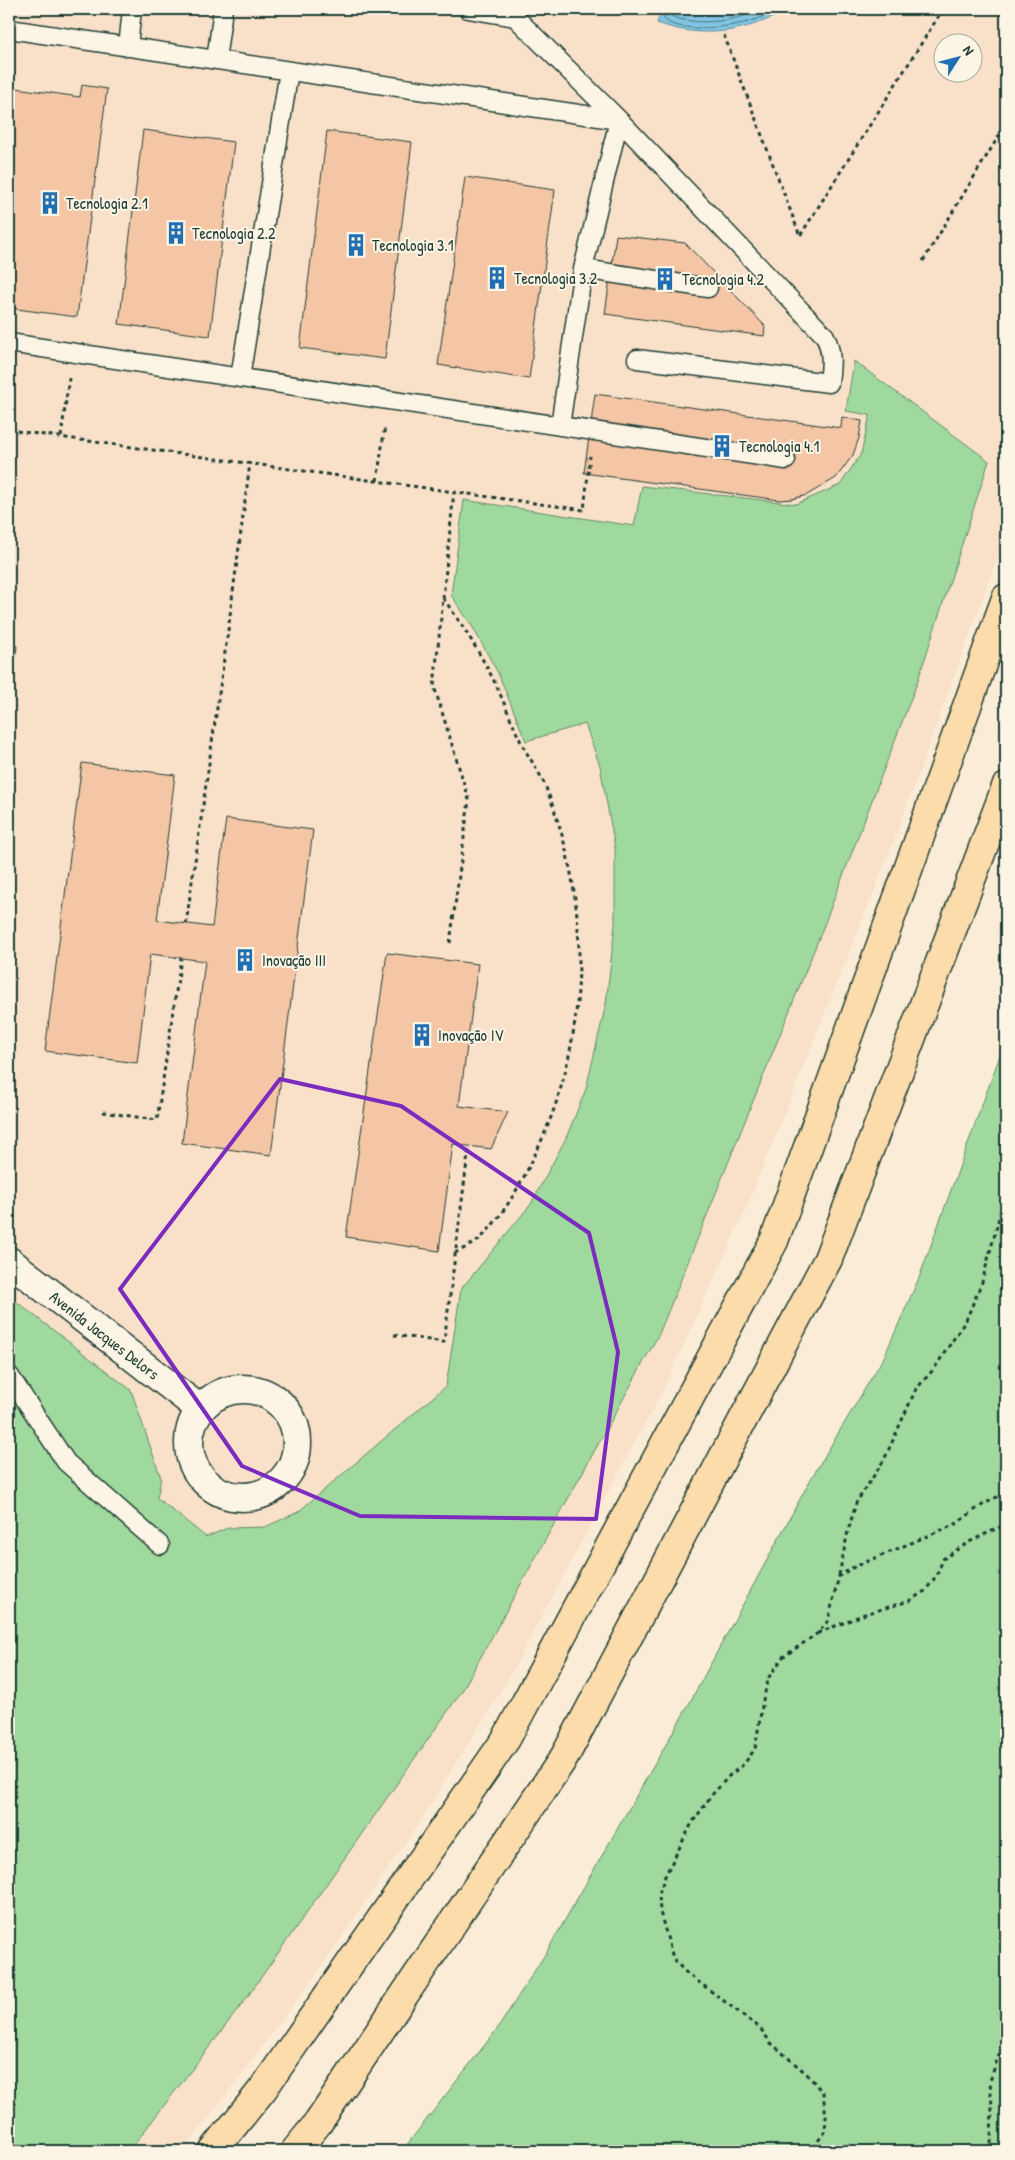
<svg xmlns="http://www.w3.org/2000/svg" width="1015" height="2160" font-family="'Patrick Hand',sans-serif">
  <rect width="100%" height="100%" fill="#fbecd8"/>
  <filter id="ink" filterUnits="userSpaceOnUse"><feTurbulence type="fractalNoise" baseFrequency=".02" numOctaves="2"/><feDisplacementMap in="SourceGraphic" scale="10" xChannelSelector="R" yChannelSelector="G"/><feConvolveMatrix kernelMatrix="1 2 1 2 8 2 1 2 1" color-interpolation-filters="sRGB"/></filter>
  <g filter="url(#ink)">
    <path fill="#f9e1c9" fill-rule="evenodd" d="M9 9H1006V535L891 849 746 1209 663 1390 506 1683 417 1826 321 1968 184 2151H9ZM942 42H972V72H942Z"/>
    <path fill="#a0d99e" stroke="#608b69" d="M854 361 989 461 917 683 821 933 659 1334 462 1691 243 2003 129 2151H9V1296L131 1390 161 1478 157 1498 206 1537 228 1528 265 1527 298 1512 446 1386 461 1289 531 1204 566 1138 586 1089 606 1004 615 925V848L600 766 585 724 526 741 498 673 472 626 451 595 464 500 634 526 642 486 796 504 840 485 861 454 870 415 846 411Z
      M1006 1039V2151H402L498 2028 546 1953 684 1713 812 1477 884 1357 919 1278Z"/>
    <path fill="#82c5e3" stroke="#5a8f9d" d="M662 9H790C747 32 704 40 657 23Z"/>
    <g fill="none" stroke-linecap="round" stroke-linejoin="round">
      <path stroke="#47737a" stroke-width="1" d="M666 9 664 19C678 34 732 27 751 21 761 18 770 14 779 9
        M672 9 673 17C702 27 738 20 765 9
        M680 9 682 12 705 14 743 9"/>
    </g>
    <path fill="#f5c6a5" stroke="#1f3d34" d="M82 85 107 89 77 317 9 308V87L80 97Z
      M143 130 234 142 210 336 119 324Z
      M327 131 412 142 385 359 300 348Z
      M465 177 555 190 529 379 438 365Z
      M616 235 685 243 765 326 764 336 605 314Z
      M595 394 841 428 842 417 862 421 859 438 853 455 836 478 807 495 792 499 779 500 584 473Z
      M9 645 17 646 9 709Z
      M82 763 175 775 157 920 212 927 226 819 313 830 271 1155 182 1143 205 961 150 954 137 1063 45 1051Z
      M387 953 478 964 459 1106 508 1112 491 1149 453 1144 439 1251 346 1237Z"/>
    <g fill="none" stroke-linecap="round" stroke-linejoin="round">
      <defs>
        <path id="lane" d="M468 9 515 17 619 120 825 336C833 353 831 365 829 383L637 359
          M9 29 619 120
          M128 47 132 9
          M216 60 223 9
          M583 269 708 288
          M9 343 786 460
          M240 378 289 71
          M560 426 583 269 619 120
          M9 1375 66 1462 160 1545"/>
        <g id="street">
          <path id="s1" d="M9 1261 200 1409"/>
          <circle cx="243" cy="1443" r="54"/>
        </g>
        <path id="primary" d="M213 2151 263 2089 506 1739 774 1241 1006 598
          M295 2151 318 2123 565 1756 828 1259 1006 787"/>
      </defs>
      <use href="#lane" stroke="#1f3d34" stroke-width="21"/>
      <use href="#street" stroke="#1f3d34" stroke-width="31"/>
      <use href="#primary" stroke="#1f3d34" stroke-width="31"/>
      <path stroke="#1f3d34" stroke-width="3" stroke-dasharray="4 4" stroke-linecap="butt" d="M724 35 800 236 943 9
        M923 261 1006 124
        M9 430 584 510 590 456
        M61 437 69 378
        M377 481 385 426
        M443 598C461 623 477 648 491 675 502 696 510 719 520 740 527 755 537 768 544 783 592 898 591 1033 539 1146 524 1179 506 1212 481 1238 474 1244 463 1249 455 1253
        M186 924 227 638 250 463
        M450 943 469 800 434 686 454 491
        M103 1112 157 1120 181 958
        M394 1335 444 1342 469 1146
        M839 1575 848 1531 856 1503 884 1460 916 1389 934 1369 966 1320 982 1282 1000 1214 1006 1208
        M818 1633 865 1614 909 1601 925 1591 937 1575 943 1559 969 1542 1006 1524
        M806 2151 814 2146 825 2132 826 2117 823 2093 808 2075 771 2043 760 2028 684 1971 673 1958 660 1912 659 1894 665 1876 692 1823 711 1796 729 1776 744 1764 755 1749 763 1700 769 1677 783 1657 818 1633 828 1621 839 1576 854 1567 956 1524 979 1507 1006 1492
        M988 2151 991 2143 992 2105 990 2081 998 2057 1006 2042"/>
      <use href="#lane" stroke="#fcf5e5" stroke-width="18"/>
      <use href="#street" stroke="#fcf5e5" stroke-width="28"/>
      <use href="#primary" stroke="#fddcac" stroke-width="28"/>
    </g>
  </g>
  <path fill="none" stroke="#7b2cbf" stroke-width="4" stroke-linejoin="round" d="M280 1079 401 1106 589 1233 618 1352 596 1519 360 1516 242 1466 120 1289Z"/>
  <defs>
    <symbol id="building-bare" viewBox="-9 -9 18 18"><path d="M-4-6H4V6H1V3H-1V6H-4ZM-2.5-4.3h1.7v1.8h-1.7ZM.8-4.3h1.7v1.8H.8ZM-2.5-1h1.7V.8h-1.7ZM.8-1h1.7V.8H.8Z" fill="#1f6fb2" stroke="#fcf5e5" stroke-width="2.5" paint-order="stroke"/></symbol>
  </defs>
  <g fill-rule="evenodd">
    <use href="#building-bare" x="34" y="187" width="32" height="32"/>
    <use href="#building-bare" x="160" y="217" width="32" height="32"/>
    <use href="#building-bare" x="340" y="229" width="32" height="32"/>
    <use href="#building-bare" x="481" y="262" width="32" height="32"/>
    <use href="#building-bare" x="649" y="263" width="32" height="32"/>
    <use href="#building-bare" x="706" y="430" width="32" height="32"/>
    <use href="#building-bare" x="229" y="944" width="32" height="32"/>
    <use href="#building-bare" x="406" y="1019" width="32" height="32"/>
  </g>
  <g text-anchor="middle" stroke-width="4" stroke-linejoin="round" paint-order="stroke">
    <g font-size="16" fill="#1f3d34" stroke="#fcf5e5" text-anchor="start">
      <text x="66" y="209">Tecnologia 2.1</text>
      <text x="192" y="239">Tecnologia 2.2</text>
      <text x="372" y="251">Tecnologia 3.1</text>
      <text x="514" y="284">Tecnologia 3.2</text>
      <text x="682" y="285">Tecnologia 4.2</text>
      <text x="739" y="452">Tecnologia 4.1</text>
      <text x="262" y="966">Inovação III</text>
      <text x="438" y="1041">Inovação IV</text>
    </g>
    <g font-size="16" fill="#1f3d34" stroke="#fcf5e5">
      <text dy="6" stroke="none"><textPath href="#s1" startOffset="121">Avenida Jacques Delors</textPath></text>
    </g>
  </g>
  <rect width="1015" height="2160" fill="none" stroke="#fcf5e5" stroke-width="30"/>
  <rect x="15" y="15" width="985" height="2130" fill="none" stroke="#1f3d34" stroke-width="2" filter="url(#ink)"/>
  <g transform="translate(958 58) rotate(54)"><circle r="24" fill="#fcf5e5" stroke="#a4ab9e"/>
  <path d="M0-4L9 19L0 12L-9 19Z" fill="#1f6fb2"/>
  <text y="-8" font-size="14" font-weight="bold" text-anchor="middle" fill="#1f3d34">N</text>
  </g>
</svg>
